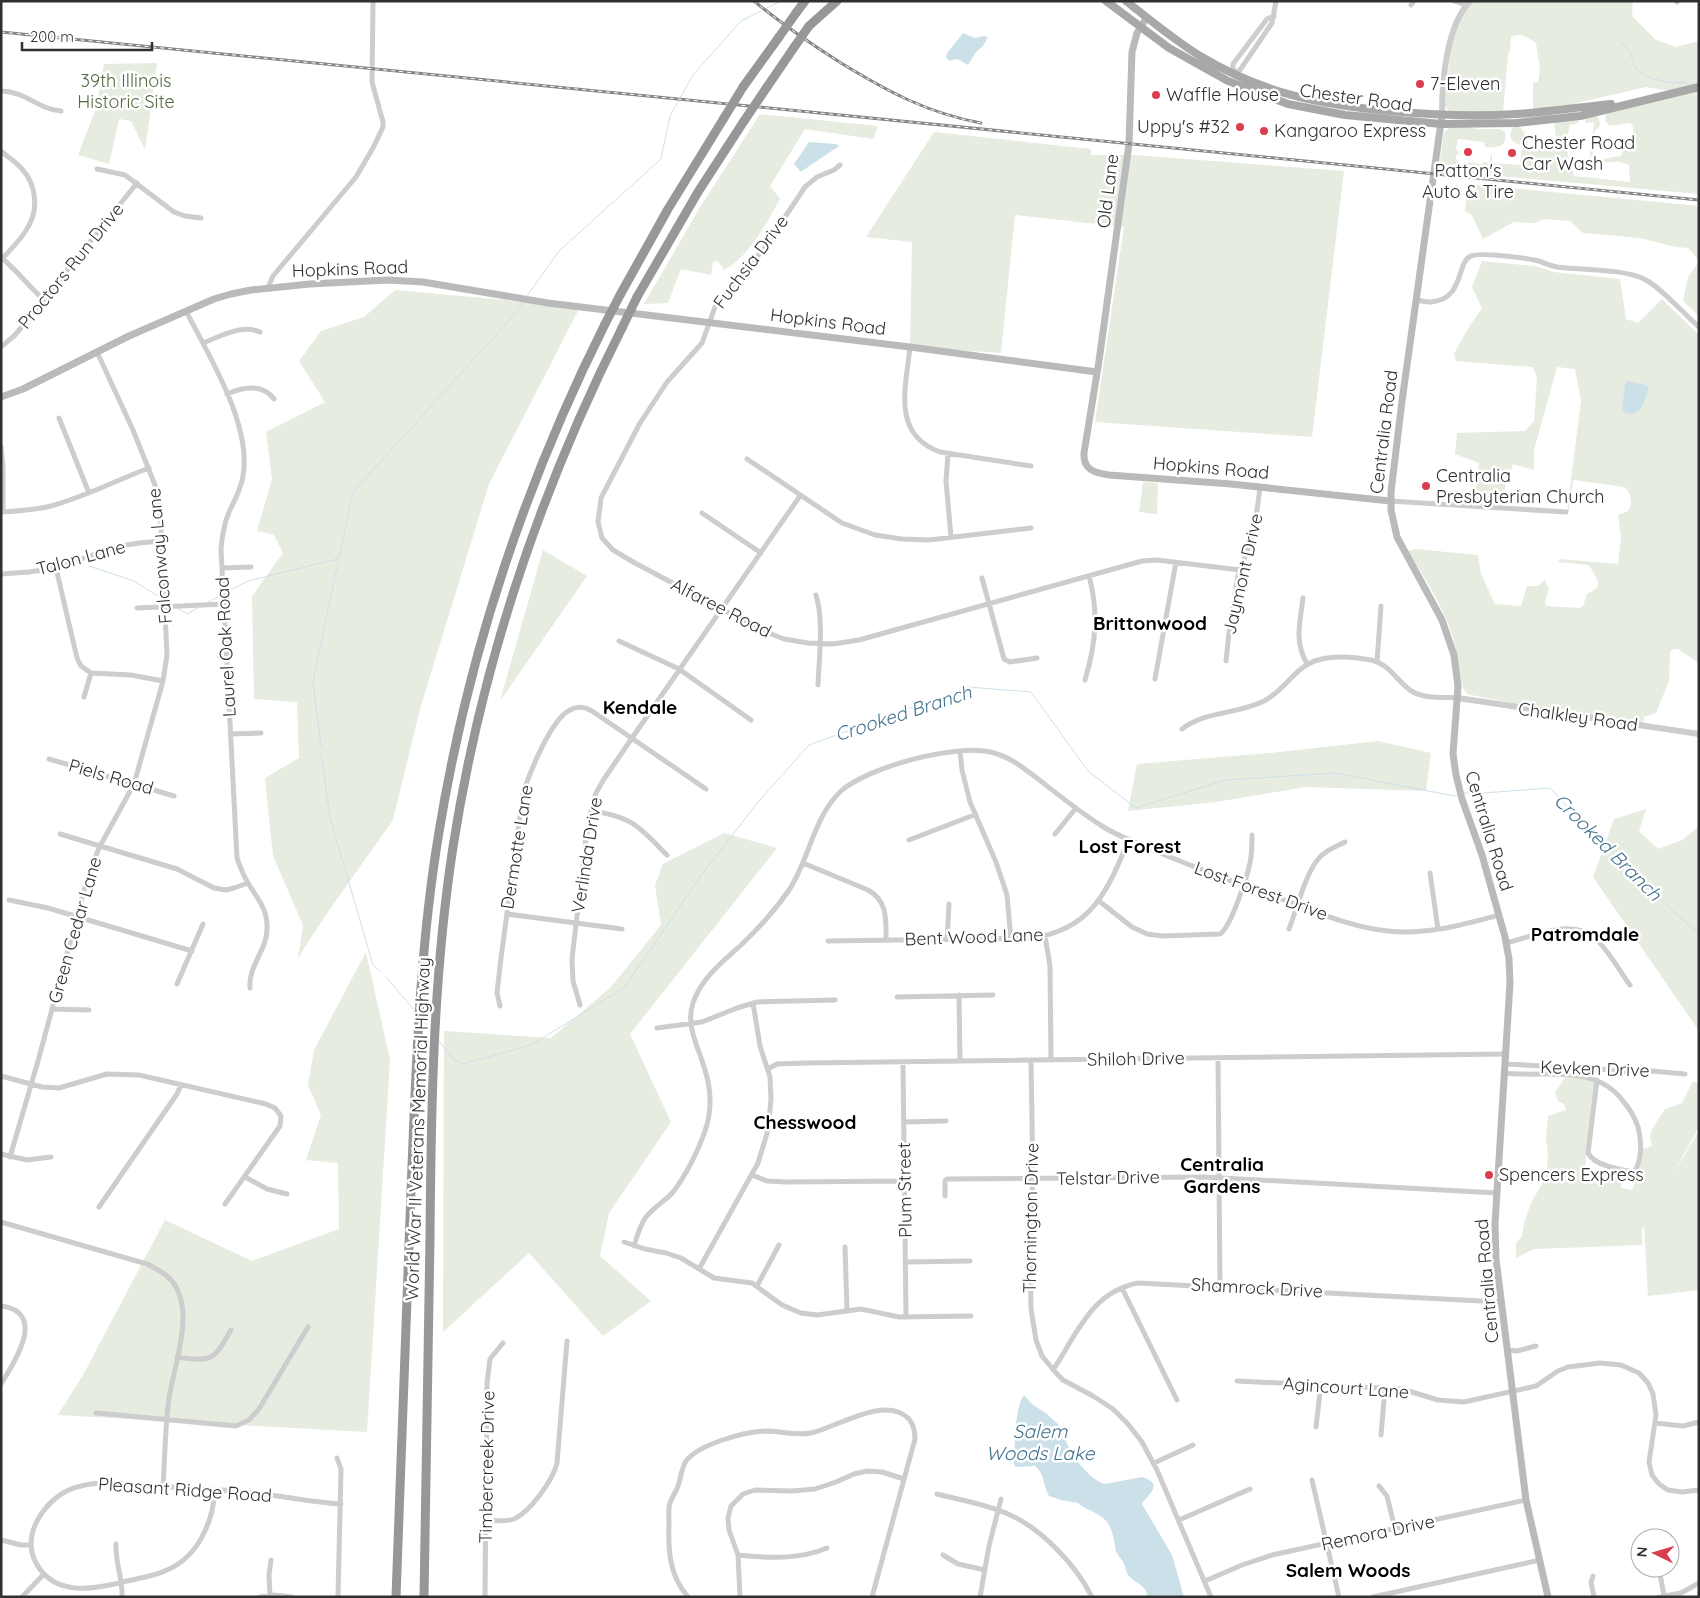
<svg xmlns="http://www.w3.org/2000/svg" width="1700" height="1598" font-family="Quicksand,sans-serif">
  <rect width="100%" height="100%" fill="#fff"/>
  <path fill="#e6ecdf" d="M1472 1H1633L1632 16 1656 40 1676 47 1699 41V85L1671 91 1646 87 1555 108 1533 110V82H1538L1540 70 1536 43C1529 38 1520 32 1511 37L1510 49 1508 55 1503 112H1449L1445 105 1450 53 1457 23Z
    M157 63 145 150 131 121 119 119 109 164 78 155 96 108 104 64Z
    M1699 90V194L1476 174 1469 172 1466 170V166L1464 165V162L1482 164 1483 162 1489 163 1492 152V163L1520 165 1522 145C1512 144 1506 135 1514 126H1520L1528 139 1527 150 1557 146 1554 122 1578 119V123L1570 125 1565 144 1574 176 1630 182 1629 165 1620 162 1589 163 1594 122 1585 123V116H1597L1600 123 1599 128 1595 130C1593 138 1591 146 1593 155L1590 157V161L1621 156 1623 149 1627 147 1625 137 1631 135 1634 131 1632 124 1628 123 1609 126 1605 120 1606 113Z
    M760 114 878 126 873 139 805 129 770 186 780 199C766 224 750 256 724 270L718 261 713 262 711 275 681 269 668 303 644 304 699 209Z
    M1456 126 1479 129H1500L1505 132C1508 148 1497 148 1485 147L1484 142 1458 139 1456 148 1459 155H1456V159L1457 160 1456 169H1442L1439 166 1444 132 1450 127Z
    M934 132 1091 149V155H1133L1344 171 1312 437 1095 422 1124 227 1015 215 1001 353 910 347 912 242 866 237Z
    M1468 184 1699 206V260L1688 248 1676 247 1640 238 1583 233 1570 221 1544 219 1535 223 1514 222 1483 239 1472 215 1465 211Z
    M1482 261 1535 266 1554 272 1620 279 1626 319 1638 323 1662 299 1699 335V663L1678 649H1673L1670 652 1669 681 1656 713 1644 717 1643 724 1539 708 1471 695C1468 694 1467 694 1465 691 1460 685 1458 658 1456 649 1448 613 1427 582 1408 551L1415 549 1478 555 1481 574 1495 604 1521 606 1527 586H1538L1545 580 1547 586 1549 587 1545 602 1546 606 1579 608 1583 606 1587 594 1597 588C1600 580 1593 571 1588 565L1559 562V559L1618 564 1621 538 1618 515 1628 511 1631 505C1631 498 1630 491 1624 487L1574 480 1573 481 1569 507 1570 511H1567L1581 401 1575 369 1557 367 1534 450V470L1513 464 1499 506 1475 505 1479 463 1455 454 1457 433 1525 431 1534 421 1537 377 1533 367 1456 361 1454 354 1466 332 1482 308 1472 287Z
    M1699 262V316L1683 301 1688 277Z
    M395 290 580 307 489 484 420 709 393 820 325 916 298 958 303 925 273 856 265 778 299 758 297 702 254 699 252 596 283 553 274 535 257 531 272 479 266 432 325 402 299 361 321 331 364 317Z
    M1143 482 1158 483 1157 514 1139 512Z
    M543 550 587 576 500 701Z
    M1378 741 1431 753 1426 791 1306 787 1216 802 1128 811 1137 764 1269 753Z
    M1646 809 1639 831 1658 849 1682 840 1699 826V1031L1593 877 1614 819Z
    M724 833 777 848 630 1034 671 1122 609 1213 600 1256 651 1301 603 1336 529 1253 443 1332 444 1031 551 1038 611 987 661 925 655 885 663 864Z
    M366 952 390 1060 367 1432 58 1415 83 1375 165 1220 252 1261 339 1229 338 1163 306 1160 321 1115 308 1085 314 1050Z
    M1565 1077 1583 1078 1595 1081 1585 1167 1608 1172H1622L1621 1188 1632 1190 1638 1174 1642 1149 1652 1146 1650 1139 1651 1131 1665 1109 1682 1103 1693 1081 1699 1084V1127L1670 1179 1699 1131V1290L1648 1296 1644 1226 1642 1229V1245L1534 1249 1516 1258V1243L1522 1236 1524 1223 1532 1201 1542 1184 1547 1168 1548 1155 1546 1137 1548 1116 1566 1110 1564 1104 1558 1101 1555 1093Z"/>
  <path fill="#cce0ea" d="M963 33 975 38 984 36 988 37 983 46 976 52 968 65 957 59 949 61 946 57 947 53Z
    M809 142 836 144 839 146 802 171H800L794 164Z
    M1627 381 1645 385 1649 388C1644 400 1641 420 1623 412L1622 409 1625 385Z
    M1024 1395 1032 1404 1047 1414 1060 1426 1069 1427 1070 1429C1068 1432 1066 1435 1066 1439 1067 1452 1092 1482 1105 1484L1142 1477C1165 1484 1148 1494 1142 1504L1172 1555 1184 1597H1148C1146 1584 1135 1584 1128 1575 1126 1572 1126 1568 1124 1564 1122 1559 1118 1556 1116 1551 1114 1541 1113 1530 1107 1522 1098 1511 1083 1509 1078 1503L1061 1500 1049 1496C1043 1486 1045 1474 1035 1466L1016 1467 1014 1465C1015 1448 1014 1408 1024 1395Z"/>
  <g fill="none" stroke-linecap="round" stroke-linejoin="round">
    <path stroke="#cce0ea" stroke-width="1" d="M767 8 781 1
      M1620 41 1630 52 1635 67 1647 77 1666 82 1686 83 1690 85
      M527 296 559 251 661 159 670 116 693 75 741 21 761 11
      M89 566 134 581 161 598
      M227 592 248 581 338 559
      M208 602 220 596
      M177 608 187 614 198 608
      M321 746 313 681 353 492 514 315 523 302
      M321 753 330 818 373 965 380 971
      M1464 793H1483L1550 788C1598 839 1646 888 1699 934
      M386 977 414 1010
      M423 1020 430 1030
      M439 1041 452 1058 463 1064 531 1045 624 988 700 877 758 802 809 745 968 687 1031 692 1088 771 1136 808 1225 780 1336 773 1454 796 1458 795"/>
    <path stroke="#cdcdcd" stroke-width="5" d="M1454 1 1466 5
      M1677 2V1
      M1411 5 1414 1
      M1233 73 1240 70 1272 23 1276 1
      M1233 73V64L1267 19 1274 16
      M1 91C28 92 37 109 61 111
      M1 151C8 157 16 162 22 169 36 184 39 209 28 227 22 239 10 250 1 260
      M840 165 834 170 817 177 805 187 763 250 720 299 715 307 702 343 667 382 640 423 601 498 598 522 602 538 613 550 635 563 761 630 784 639 808 643 833 644 859 640 1142 561 1157 560 1240 570
      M97 169 125 175 174 212 185 216 201 218
      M2 258C17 271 29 286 44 300
      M268 288 273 276 356 177 373 148 383 127V122L372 82 373 1
      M1416 300C1421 301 1427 302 1431 302 1465 299 1456 262 1471 256 1480 252 1524 258 1535 260 1543 262 1550 266 1557 267 1581 270 1625 269 1644 279 1662 288 1683 313 1699 327
      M186 311C209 356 252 425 243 476 241 489 235 500 229 512 224 524 222 536 221 549L237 858C240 866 243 875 248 883 257 898 268 909 267 929 267 950 248 966 250 988
      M203 343C221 336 242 324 260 332
      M1 347 14 336 20 329 137 183
      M910 347C906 387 891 434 940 452L1031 466
      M227 394C243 387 262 383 274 399
      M59 418 89 493
      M1 447 3 467V512
      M948 454 946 481 951 537
      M747 459 842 523 875 535 902 539 929 540 1031 528
      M1390 501 1566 512
      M1 512C18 511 35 510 51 506 85 497 117 480 149 468
      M702 513 761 553
      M56 568 77 658 81 666 91 673 131 675 163 681
      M222 568 251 567
      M1 574 29 572 56 568 115 547 139 543 161 541
      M982 578 1004 659 1010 662 1037 658
      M816 595C824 621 819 658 818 685
      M1303 598C1300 624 1294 640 1307 664
      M137 608 224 604
      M619 641 679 669 751 720
      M1226 661 1230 624 1238 576 1254 532 1260 488
      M1377 662 1381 606
      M1155 679 1176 562
      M1085 680C1096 643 1099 613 1089 576
      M84 697 91 673
      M1182 729C1205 711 1239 714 1264 701 1285 691 1295 666 1318 660 1334 655 1355 657 1371 660 1390 664 1398 683 1413 692 1426 699 1444 697 1458 698
      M230 734 261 733
      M960 751 962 770 970 802 996 862 1007 895 1011 939
      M49 759 174 796
      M591 811C632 816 639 827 667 855
      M60 834 177 869 214 888 226 890 234 888 248 883
      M1055 834 1076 808
      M909 840 974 815
      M803 863 868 890C888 901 886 920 886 940
      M1430 873 1438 929
      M9 900 48 908 192 951
      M1099 901 1132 927 1147 934 1163 936 1220 934C1231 927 1247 877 1250 863 1252 854 1252 845 1252 835
      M507 914 622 929
      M1289 929C1297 909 1306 870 1321 856 1328 849 1337 846 1345 842
      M1045 936 1050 966 1051 1060
      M947 940 949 904
      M828 941 1031 938C1092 930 1108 890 1129 839
      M1506 943C1532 937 1572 917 1595 938 1609 951 1619 970 1630 985
      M177 984 203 924
      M959 995 960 1061
      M897 997 993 995
      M580 1005 573 981 572 959 586 838 591 811 596 793 604 779 632 738 800 496
      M500 1006 497 993 501 958 523 794C529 774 551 719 570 710 577 706 585 707 592 711L706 789
      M52 1009 89 1010
      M657 1028 702 1022 737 1008 757 1002 835 1000
      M1218 1058 1220 1287
      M1031 1060 1033 1179 1030 1225 1031 1309 1036 1340 1042 1356 1056 1373 1063 1380 1093 1396 1113 1409 1128 1424 1142 1442 1157 1470 1211 1597
      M903 1062 906 1317
      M1505 1064 1600 1069 1637 1073 1652 1071 1685 1074
      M768 1069 777 1064 806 1063 1505 1054
      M1504 1073C1545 1078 1595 1063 1623 1101 1630 1109 1635 1118 1638 1127 1642 1141 1642 1161 1634 1172 1620 1170 1595 1166 1588 1153L1597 1080
      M1 1076 42 1087 59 1088 107 1074 139 1075 266 1104 275 1108 281 1116 280 1126 225 1204
      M770 1121 798 1125 840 1124
      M904 1122 946 1121
      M1 1154 27 1160 51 1157
      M10 1157 38 1061 88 876 99 848 134 784 163 681 167 655 160 511 155 485 133 430 97 352
      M752 1175 767 1181 787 1182 905 1181
      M245 1177 267 1189 287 1194
      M945 1196V1181L947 1179 1204 1177 1497 1193
      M99 1207 177 1094 181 1085
      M1 1222 147 1264C154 1268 161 1271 167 1276 199 1304 174 1364 169 1398 165 1427 165 1457 163 1487
      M624 1242 645 1249 666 1253 681 1258 714 1278 752 1283 782 1305 801 1313 817 1315 861 1309 899 1317 971 1316
      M634 1246C637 1236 640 1225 646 1217 654 1207 665 1201 673 1192 685 1177 699 1149 705 1131 712 1111 711 1089 705 1070 699 1048 685 1026 693 1003 701 979 721 963 740 946 756 931 776 909 789 890 809 860 814 816 841 791 868 767 959 742 994 753 1013 758 1027 771 1042 782 1061 797 1081 813 1102 826 1122 839 1148 847 1170 857 1209 873 1247 887 1287 901 1320 913 1353 928 1388 931 1426 935 1462 925 1499 915
      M845 1247 847 1310
      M906 1262 970 1261
      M699 1269 758 1163 768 1130 771 1099 770 1077 760 1046 753 1003
      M757 1286 779 1245
      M1122 1288 1177 1400
      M1 1306C48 1312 14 1363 1 1384
      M1507 1350 1517 1351 1536 1346
      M177 1357C213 1362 214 1360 231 1330
      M1053 1370C1077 1334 1091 1292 1138 1283L1501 1302
      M1237 1381 1402 1389 1438 1400 1464 1402 1536 1386 1558 1371 1568 1367 1600 1363 1621 1365 1639 1373 1648 1383 1653 1394 1656 1415 1649 1462 1652 1475 1659 1484 1668 1490 1682 1492 1699 1490
      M96 1413 236 1426 249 1420 259 1409 308 1327
      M1655 1423 1683 1426 1699 1422
      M1316 1427 1321 1384
      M1381 1435 1385 1388
      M337 1458 341 1469 338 1597
      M1154 1463 1193 1445
      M1312 1480 1339 1597
      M1379 1486 1387 1496 1395 1529
      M215 1490C213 1522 198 1557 167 1570 155 1576 140 1578 127 1581 95 1589 55 1598 36 1563 29 1550 30 1536 36 1523 45 1505 61 1490 81 1486 104 1480 130 1485 153 1486 184 1488 216 1489 247 1492 278 1495 309 1502 341 1504
      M937 1494C960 1500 986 1504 1008 1514 1041 1528 1076 1565 1092 1597
      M486 1520C495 1521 505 1522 514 1519 530 1512 553 1480 557 1463L567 1341
      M1179 1520 1250 1489
      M1 1540 21 1545H31
      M116 1544C115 1562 123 1579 122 1597
      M738 1555C767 1558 799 1560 827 1548
      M943 1555 958 1564 985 1570
      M1659 1568 1664 1596
      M1593 1576 1591 1582 1594 1597
      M1205 1581 1242 1565 1272 1555 1526 1500
      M270 1595 269 1575 271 1560
      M22 1597 44 1574
      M260 1597 274 1595 292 1597
      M485 1597 487 1383 490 1359 503 1343
      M688 1597C669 1575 668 1550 669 1522 669 1516 668 1509 670 1503 672 1497 676 1492 678 1486 681 1478 681 1469 686 1461 699 1444 744 1432 766 1431 781 1431 796 1436 811 1433 836 1428 884 1395 908 1418 914 1424 915 1431 915 1439L872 1597
      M740 1597 738 1555 729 1530 728 1518 731 1506 743 1494 755 1490 792 1491 815 1489 836 1482 854 1474 867 1471 882 1472 904 1479
      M980 1597 989 1546 1001 1499
      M1373 1597 1540 1560
      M1659 1597 1681 1593 1699 1583"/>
    <path stroke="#cdcdcd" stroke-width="6" d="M1442 115C1442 81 1446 27 1470 1
      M1458 698 1699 734"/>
    <path stroke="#bababa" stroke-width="7" d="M1147 17 1137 33 1132 52 1129 144 1099 361 1084 453C1083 470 1095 473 1109 475L1231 484 1390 501
      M1442 115 1402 401 1391 492V510L1397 537 1442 620 1454 655 1458 686 1453 754 1456 775 1462 799 1482 855 1505 937 1509 959 1510 983 1495 1224 1496 1259 1526 1500 1548 1597
      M1 397 23 389 129 336 214 299 231 294 251 290 310 284 388 280 423 282 548 303 910 347 1097 372"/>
    <path stroke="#a8a8a8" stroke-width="8" d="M1106 1 1169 48 1228 81 1288 104 1345 115 1441 124 1516 123 1580 116 1699 87
      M1126 1C1150 20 1174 40 1200 56 1262 93 1320 105 1391 111 1433 115 1474 117 1516 114 1548 112 1579 107 1611 104"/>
    <path stroke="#979797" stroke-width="9" d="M796 13 805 1
      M809 26 837 1
      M743 87 779 37
      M767 87 795 46
      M620 295 668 209 724 118
      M637 297 698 192 744 121
      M396 1597C400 1461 406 1326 411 1191 416 1071 419 951 439 832 468 655 525 484 605 324
      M424 1597C426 1477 428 1357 430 1238 431 1107 433 977 453 847 481 667 540 491 622 328"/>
    <defs>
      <path id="rail" d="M754 1C782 24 811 44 841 63 887 91 927 113 981 123
        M1 32 1699 200"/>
    </defs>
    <use href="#rail" stroke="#858585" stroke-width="3"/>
    <use href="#rail" stroke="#fff" stroke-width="1" stroke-dasharray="4" stroke-linecap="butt"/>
    <path stroke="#979797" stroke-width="9" d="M779 37 796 13
      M795 46 809 26
      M724 118 743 87
      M744 121 767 87
      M605 324 620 295
      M622 328 637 297"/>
  </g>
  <g fill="#da3e4e" stroke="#fff" stroke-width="2">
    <circle cx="1420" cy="84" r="5"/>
    <circle cx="1156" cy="95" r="5"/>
    <circle cx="1240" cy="127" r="5"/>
    <circle cx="1264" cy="131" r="5"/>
    <circle cx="1468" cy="152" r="5"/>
    <circle cx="1512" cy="153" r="5"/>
    <circle cx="1426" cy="486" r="5"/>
    <circle cx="1489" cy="1175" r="5"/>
  </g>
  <g text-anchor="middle" stroke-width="5" stroke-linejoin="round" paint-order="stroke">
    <g font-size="18" fill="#546940" stroke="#fff">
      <text x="126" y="87">39th Illinois<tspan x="126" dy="21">Historic Site</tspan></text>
    </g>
    <g font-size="18" fill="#303030" stroke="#fff" text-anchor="start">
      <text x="1430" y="90">7-Eleven</text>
      <text x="1166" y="101">Waffle House</text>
      <text x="1230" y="133" text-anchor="end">Uppy's #32</text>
      <text x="1274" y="137">Kangaroo Express</text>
      <text x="1522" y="149">Chester Road<tspan x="1522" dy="21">Car Wash</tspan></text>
      <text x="1468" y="177" text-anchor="middle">Patton's<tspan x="1468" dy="21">Auto &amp; Tire</tspan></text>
      <text x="1436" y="482">Centralia<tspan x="1436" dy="21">Presbyterian Church</tspan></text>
      <text x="1499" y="1181">Spencers Express</text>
    </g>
    <g font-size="18" fill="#303030" stroke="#fff">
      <text transform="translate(1356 98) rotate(8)" y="6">Chester Road</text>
      <text transform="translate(1108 191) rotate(-83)" y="6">Old Lane</text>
      <text transform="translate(751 262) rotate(-53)" y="6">Fuchsia Drive</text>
      <text transform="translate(71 266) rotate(-51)" y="6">Proctors Run Drive</text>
      <text transform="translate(350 269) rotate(-2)" y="6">Hopkins Road</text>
      <text transform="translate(828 322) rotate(7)" y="6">Hopkins Road</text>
      <text transform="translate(1384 432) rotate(-83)" y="6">Centralia Road</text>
      <text transform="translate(1211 468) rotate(5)" y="6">Hopkins Road</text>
      <text transform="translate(160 556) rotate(-95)" y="6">Falconway Lane</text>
      <text transform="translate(81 558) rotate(-15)" y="6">Talon Lane</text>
      <text transform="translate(1243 574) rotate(-77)" y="6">Jaymont Drive</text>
      <text transform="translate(721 608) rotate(27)" y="6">Alfaree Road</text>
      <text transform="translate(226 647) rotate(-93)" y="6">Laurel Oak Road</text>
      <text transform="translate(1578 717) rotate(8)" y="6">Chalkley Road</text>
      <text transform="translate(111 777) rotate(16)" y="6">Piels Road</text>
      <text transform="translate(1489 831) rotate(73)" y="6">Centralia Road</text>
      <text transform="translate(517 847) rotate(-81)" y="6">Dermotte Lane</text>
      <text transform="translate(587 855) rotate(-81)" y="6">Verlinda Drive</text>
      <text transform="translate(1261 891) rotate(20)" y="6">Lost Forest Drive</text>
      <text transform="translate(75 930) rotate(-74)" y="6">Green Cedar Lane</text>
      <text transform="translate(974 937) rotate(-2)" y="6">Bent Wood Lane</text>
      <text transform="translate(1136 1059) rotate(-1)" y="6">Shiloh Drive</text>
      <text transform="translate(1595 1069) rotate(2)" y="6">Kevken Drive</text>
      <text transform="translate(418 1129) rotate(-88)" y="6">World War II Veterans Memorial Highway</text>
      <text transform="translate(1108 1178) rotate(-1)" y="6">Telstar Drive</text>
      <text transform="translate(905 1190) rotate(-91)" y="6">Plum Street</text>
      <text transform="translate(1031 1218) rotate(-89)" y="6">Thornington Drive</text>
      <text transform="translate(1487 1281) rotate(-95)" y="6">Centralia Road</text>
      <text transform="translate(1257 1288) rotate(3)" y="6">Shamrock Drive</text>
      <text transform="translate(1346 1388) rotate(4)" y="6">Agincourt Lane</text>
      <text transform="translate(487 1467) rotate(-89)" y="6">Timbercreek Drive</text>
      <text transform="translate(185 1490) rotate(4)" y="6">Pleasant Ridge Road</text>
      <text transform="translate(1378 1533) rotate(-12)" y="6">Remora Drive</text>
    </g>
    <g font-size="19" font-weight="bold" fill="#000" stroke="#fff">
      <text x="1150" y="630">Brittonwood</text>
      <text x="640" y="714">Kendale</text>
      <text x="1130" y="853">Lost Forest</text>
      <text x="1585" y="941">Patromdale</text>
      <text x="805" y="1129">Chesswood</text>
      <text x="1222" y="1171">Centralia<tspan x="1222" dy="22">Gardens</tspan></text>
      <text x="1348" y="1577">Salem Woods</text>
    </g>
    <g font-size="19" font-style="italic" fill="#42728d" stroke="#fff">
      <text transform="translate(903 713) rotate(-18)" y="7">Crooked Branch</text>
      <text transform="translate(1608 847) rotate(45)" y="7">Crooked Branch</text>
      <text x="1040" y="1438">Salem<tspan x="1040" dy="22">Woods Lake</tspan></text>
    </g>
  </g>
  <rect width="1700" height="1598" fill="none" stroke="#303030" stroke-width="5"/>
  <g transform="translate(1655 1553) rotate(275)"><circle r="24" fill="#ffffff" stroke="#acacac"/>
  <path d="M0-4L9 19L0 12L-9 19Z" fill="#da3e4e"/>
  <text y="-8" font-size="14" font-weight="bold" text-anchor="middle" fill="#303030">N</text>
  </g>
  <path d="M22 42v8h130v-8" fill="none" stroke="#303030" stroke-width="2.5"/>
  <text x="30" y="42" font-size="15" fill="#303030" stroke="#ffffff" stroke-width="4" paint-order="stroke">200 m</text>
</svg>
